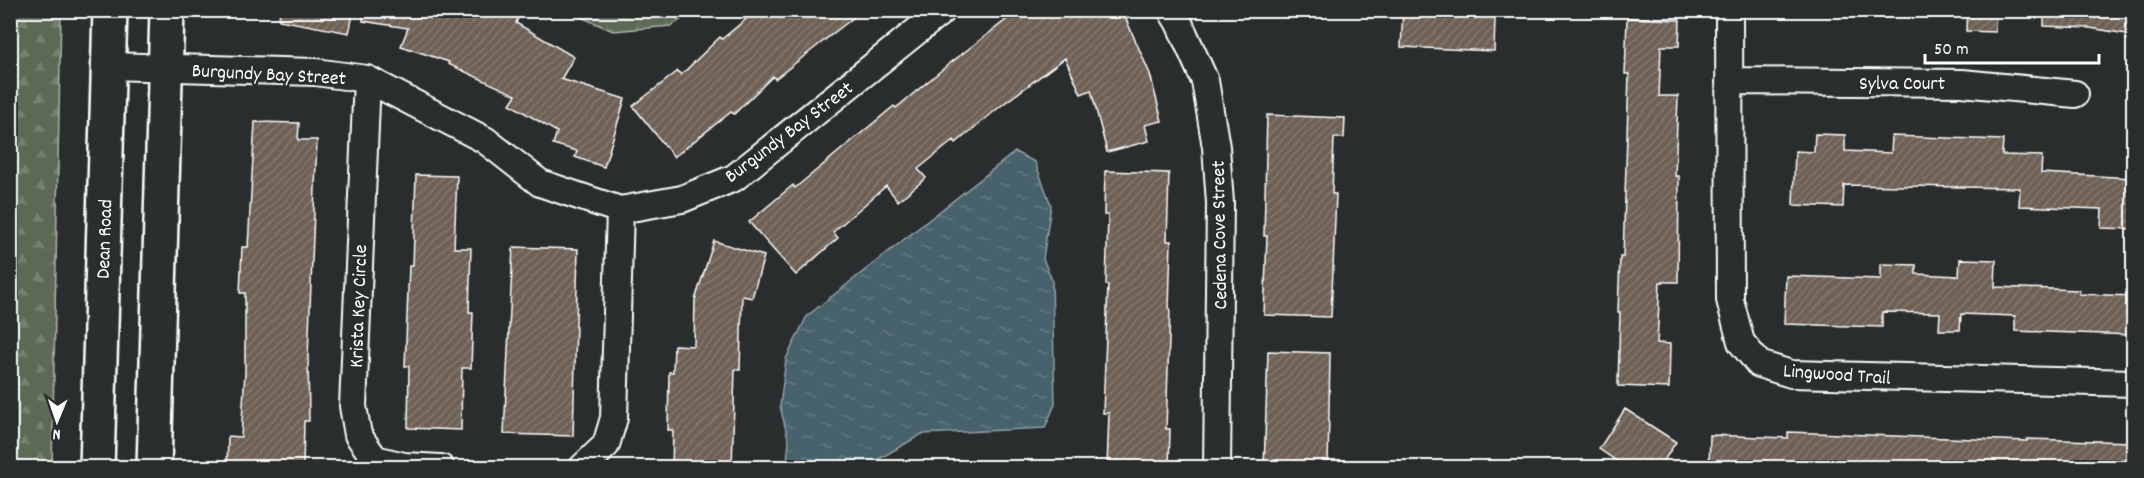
<svg xmlns="http://www.w3.org/2000/svg" width="2144" height="478" font-family="Dekko,sans-serif">
  <defs>
    <pattern id="forest-firs" width="22" height="20" patternUnits="userSpaceOnUse" patternTransform="scale(1.5)"><rect width="22" height="20" fill="#5c6b54"/><path d="M5 1l3.5 6h-7zM16 11l3.5 6h-7z" fill="#74816e"/></pattern>
    <pattern id="wetland-marsh" width="20" height="14" patternUnits="userSpaceOnUse" patternTransform="scale(1.5)"><rect width="20" height="14" fill="#5c6b54"/><path d="M1 5h8M5 5V1M11 12h8M15 12V8" fill="none" stroke="#74816e"/></pattern>
    <pattern id="water-ripples" width="26" height="14" patternUnits="userSpaceOnUse" patternTransform="scale(1.5)"><rect width="26" height="14" fill="#47626c"/><path d="M2 4q2-2 4 0t4 0M15 11q2-2 4 0t4 0" fill="none" stroke="#637a82"/></pattern>
    <pattern id="building-hatch" width="6" height="6" patternUnits="userSpaceOnUse" patternTransform="scale(1.5)"><rect width="6" height="6" fill="#6e6054"/><path d="M-1 1l2-2M0 6l6-6M5 7l2-2" fill="none" stroke="#84786e"/></pattern>
  </defs>
  <rect width="100%" height="100%" fill="#2a2d2e"/>
  <filter id="ink" filterUnits="userSpaceOnUse"><feTurbulence type="fractalNoise" baseFrequency=".0167" numOctaves="2"/><feDisplacementMap in="SourceGraphic" scale="12" xChannelSelector="R" yChannelSelector="G"/><feConvolveMatrix kernelMatrix="1 2 1 2 8 2 1 2 1" color-interpolation-filters="sRGB"/></filter>
  <g filter="url(#ink)">
    <path fill="url(#forest-firs)" stroke="#aeb5aa" stroke-width="1.5" d="M10 11H61L52 467H11Z"/>
    <path fill="url(#wetland-marsh)" stroke="#aeb5aa" stroke-width="1.5" d="M567 11H694L671 26 613 31Z"/>
    <path fill="url(#water-ripples)" stroke="#91a1a7" stroke-width="1.5" d="M1015 152 1035 162 1051 205 1043 259 1052 280 1055 404 1045 428 922 434 865 467H786L789 442 780 406 786 359 807 316Z"/>
    <path fill="url(#building-hatch)" stroke="#fff" stroke-width="1.5" d="M280 10H354L349 33 279 20Z
      M363 10H503L518 18 516 23 574 57 561 79 625 99 604 167 575 157 577 151 553 144 557 132 510 104 516 95 448 64 449 62 401 46 408 28 363 21Z
      M757 10H863L775 79 773 76 734 114 731 112 674 157 633 106 678 71 681 75 720 37 722 39Z
      M1019 10H1122L1150 74 1162 121 1145 125 1149 141 1107 152 1091 90 1081 94 1065 58 1002 105 956 143 954 140 918 169 926 178 898 201 886 186 833 232 838 238 796 275 749 222 793 185 795 188 894 106 896 108 949 64Z
      M1967 10H1996L1995 32 1966 31Z
      M2044 10H2133V35L2090 28 2044 26Z
      M1403 12 1495 17 1494 51 1401 47Z
      M1627 18 1680 20 1679 46H1661L1659 96H1678L1675 176H1679L1678 282H1660L1657 343 1670 344 1669 388 1618 386 1620 312H1618L1620 257H1623L1629 74H1625Z
      M1267 115 1345 118 1344 138H1334L1332 194H1336L1331 317 1264 315 1267 236H1264Z
      M255 122 299 123 298 140H317L308 356 309 421H304L303 468H227L228 436 241 437 245 372V293H240L242 247H248Z
      M1815 134 1845 135V151L1891 153 1892 136 2003 140 2002 155 2042 156 2041 173 2133 178V229L2101 228 2102 209 2019 206 2020 188 1844 185 1843 207 1793 205 1795 151 1814 152Z
      M1105 171 1169 173 1167 241H1171L1169 309H1170L1166 429H1170L1169 468H1107L1109 413H1103L1108 285H1106L1108 215H1104Z
      M416 175 457 176 454 248H471L469 312H473L471 368H462L461 430 408 428 409 366H405L409 266H413Z
      M714 241 764 256 752 298 742 296 740 370 735 369 732 468H672L673 430H668L669 372H673L674 345 694 346 695 300Z
      M513 247 578 249 573 436 504 434Z
      M1960 259 1996 260 1995 287 2079 290V294L2133 296V335L2015 331V316L1961 314 1960 330H1939L1940 313 1882 312V327L1784 324 1786 276 1881 279V264L1916 265V274L1959 276Z
      M1268 351 1330 353 1328 468H1264Z
      M1625 409 1676 442 1659 468H1627L1599 449Z
      M1788 432 2027 441V439L2133 442V468H1709L1710 435 1788 438Z"/>
    <g fill="none" stroke-linecap="round" stroke-linejoin="round">
      <defs>
        <path id="minor" d="M1171 10 1179 23 1205 81 1216 147 1220 203 1217 468
          M1729 10 1730 300 1741 342 1759 364 1791 374 2134 383
          M108 66 315 72 367 79 485 140 540 183 620 210 682 199 734 178 943 10
          M367 79 353 406 358 435 375 459 404 466 441 468
          M1729 81 1962 83 2075 94
          M582 468 606 445 614 418 620 210"/>
        <path id="major" d="M97 468 110 10
          M154 468 167 10"/>
      </defs>
      <use href="#minor" stroke="#fff" stroke-width="30"/>
      <use href="#major" stroke="#fff" stroke-width="38"/>
      <use href="#minor" stroke="#2a2d2e" stroke-width="26"/>
      <use href="#major" stroke="#2a2d2e" stroke-width="33"/>
    </g>
  </g>
  <g text-anchor="middle" stroke-width="5" stroke-linejoin="round" paint-order="stroke">
    <g font-size="20" fill="#fff" stroke="#2a2d2e">
      <text transform="translate(269 73) rotate(3)" y="7">Burgundy Bay Street</text>
      <text x="1902" y="89">Sylva Court</text>
      <text transform="translate(788 131) rotate(-37)" y="7">Burgundy Bay Street</text>
      <text transform="translate(1218 235) rotate(-91)" y="7">Cedena Cove Street</text>
      <text transform="translate(103 239) rotate(-88)" y="7">Dean Road</text>
      <text transform="translate(357 306) rotate(-88)" y="7">Krista Key Circle</text>
      <text transform="translate(1837 373) rotate(4)" y="7">Lingwood Trail</text>
    </g>
  </g>
  <rect width="2144" height="478" fill="none" stroke="#2a2d2e" stroke-width="36"/>
  <rect x="18" y="18" width="2108" height="442" fill="none" stroke="#fff" stroke-width="2" filter="url(#ink)"/>
  <g transform="translate(57 421) rotate(182)" stroke="#2a2d2e" stroke-width="4.5" paint-order="stroke">
  <path d="M0-4.5L10 22L0 15L-10 22Z" fill="#ffffff"/>
  <text y="-9" font-size="16" font-weight="bold" text-anchor="middle" fill="#ffffff">N</text>
  </g>
  <path d="M1925 54v9h174v-9" fill="none" stroke="#ffffff" stroke-width="3"/>
  <text x="1934" y="54" font-size="18" fill="#ffffff" stroke="#2a2d2e" stroke-width="4.5" paint-order="stroke">50 m</text>
</svg>
